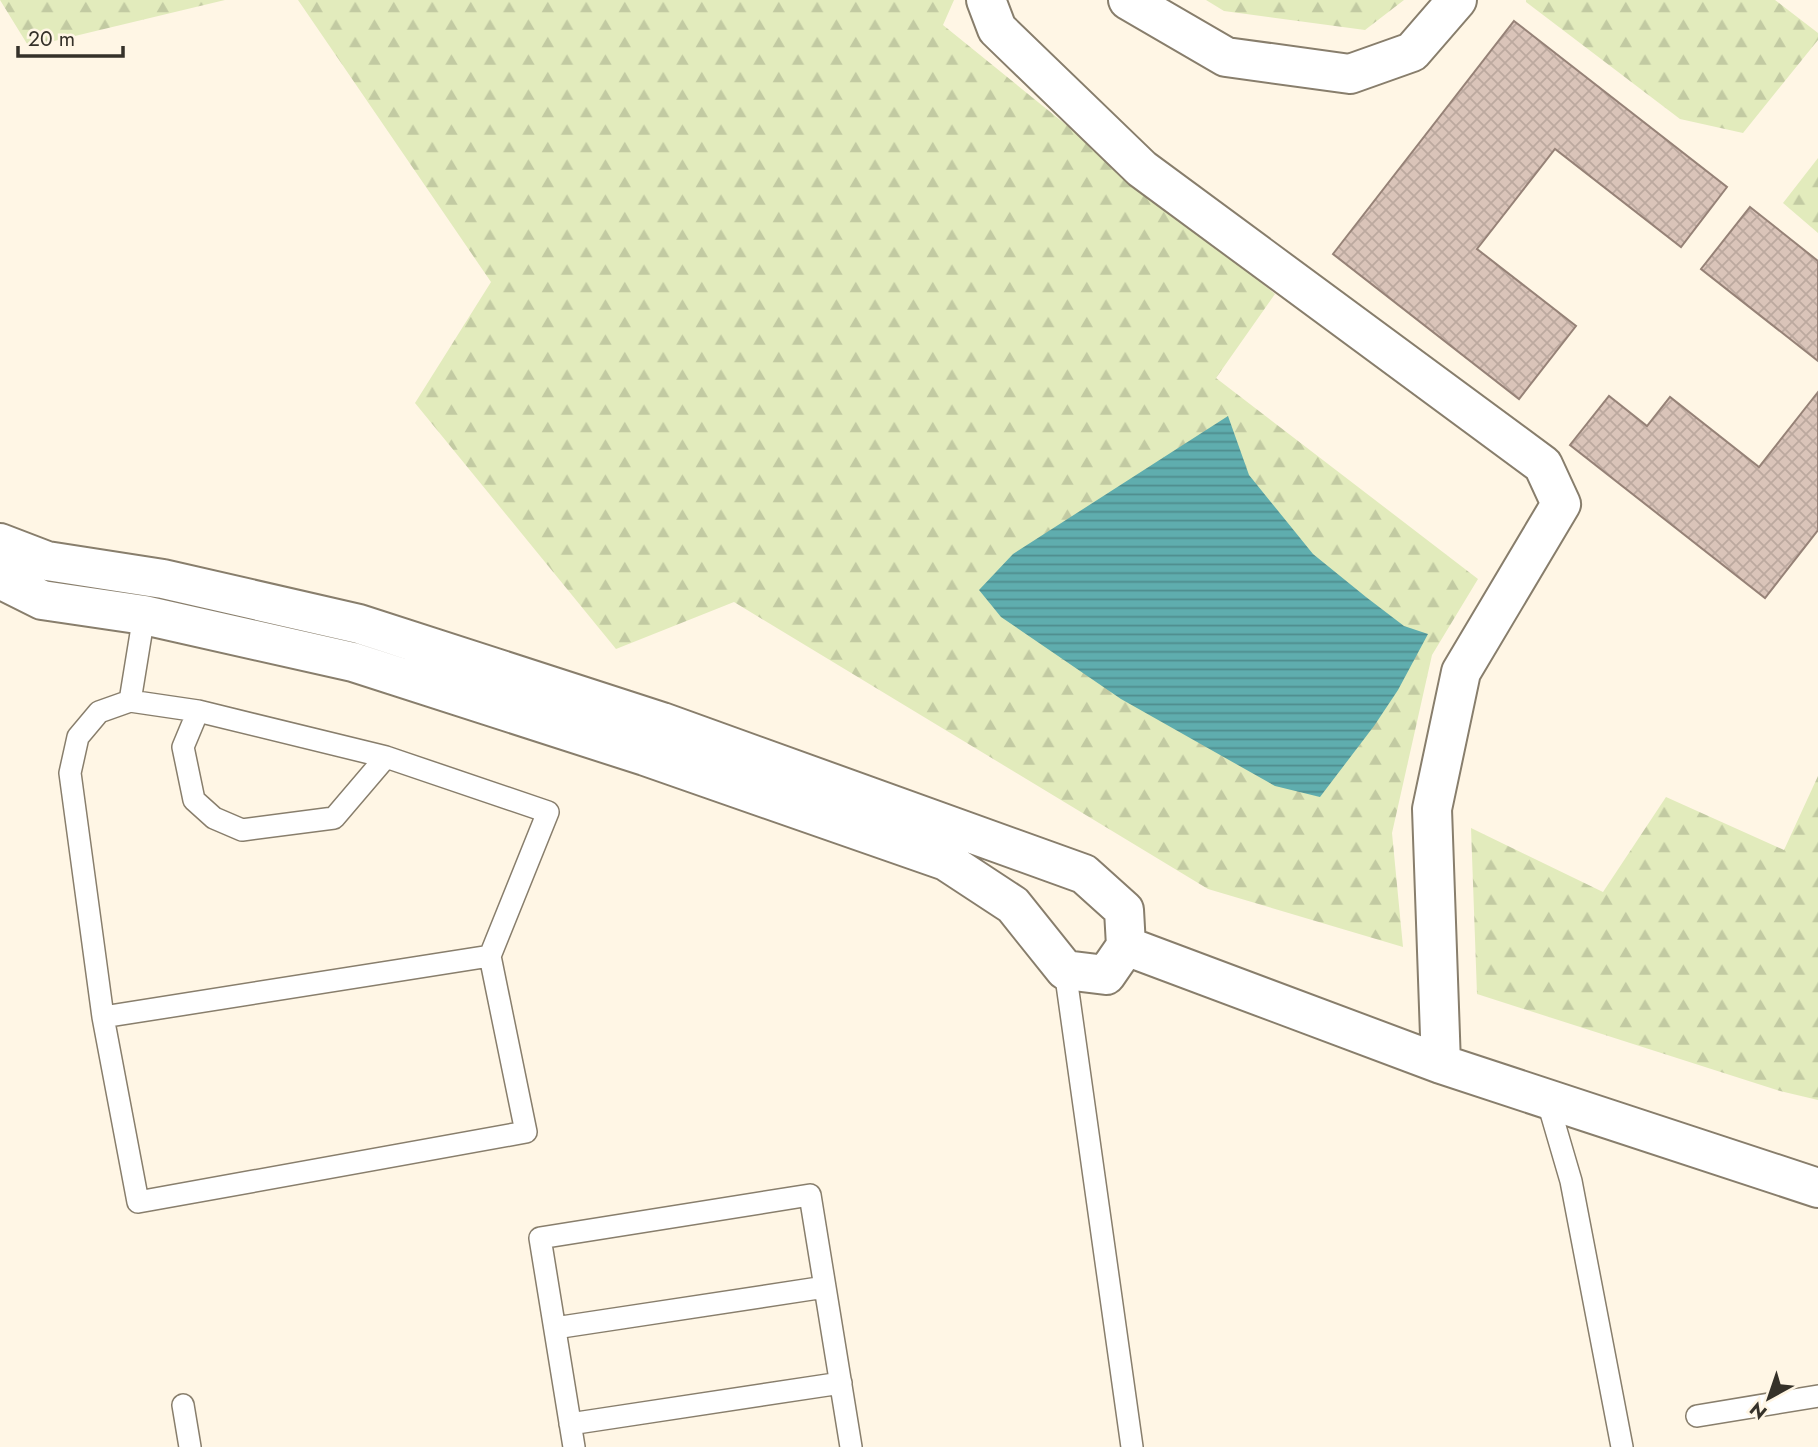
<svg xmlns="http://www.w3.org/2000/svg" width="1818" height="1447" font-family="Jost,sans-serif">
  <defs>
    <pattern id="forest-firs" width="22" height="20" patternUnits="userSpaceOnUse" patternTransform="scale(1.75)"><rect width="22" height="20" fill="#e2ebbc"/><path d="M5 1l3.5 6h-7zM16 11l3.5 6h-7z" fill="#c2caa2"/></pattern>
    <pattern id="water-rules" width="6" height="5" patternUnits="userSpaceOnUse" patternTransform="scale(1.75)"><rect width="6" height="5" fill="#5fadae"/><path d="M0 2.5h6" fill="none" stroke="#4f8d8e"/></pattern>
    <pattern id="building-cross-hatch" width="8" height="8" patternUnits="userSpaceOnUse" patternTransform="scale(1.75)"><rect width="8" height="8" fill="#dac4b9"/><path d="M0 0l8 8M0 8l8-8" fill="none" stroke="#bca99f"/></pattern>
  </defs>
  <rect width="100%" height="100%" fill="#fff6e5"/>
  <path fill="url(#forest-firs)" d="M0 0H225L29 47Z
    M298 0H954L943 25 1275 294 1216 378 1478 579 1432 655 1392 833 1403 947 1208 889 734 602 616 649 415 403 491 282Z
    M1206 0H1404L1365 30 1224 11Z
    M1526 0H1775L1818 33V40L1743 133 1680 119 1526 2Z
    M1818 158V233L1783 203Z
    M1818 776V1100L1780 1091 1477 994 1471 828 1603 892 1666 797 1784 850Z"/>
  <path fill="url(#water-rules)" d="M1228 416 1249 475 1313 554 1366 597 1404 626 1428 634 1398 690 1374 726 1320 797 1275 786 1121 699 1001 617 979 590 1013 554Z"/>
  <path fill="url(#building-cross-hatch)" stroke="#968277" stroke-width="2" d="M1514 21 1727 187 1681 247 1555 149 1477 249 1576 326 1519 399 1333 254Z
    M1750 207 1818 261V361L1701 269Z
    M1818 392V530L1765 598 1570 445 1609 396 1647 426 1670 397 1759 467Z"/>
  <g fill="none" stroke-linecap="round" stroke-linejoin="round">
    <defs>
      <path id="service" d="M130 701 198 711 386 757 548 812 490 956 526 1132 138 1202 103 1017 70 773 78 737 99 712Z
        M130 701 144 615
        M198 711 183 747 194 800 214 818 242 830 334 818 386 757
        M1065 970 1132 1447
        M103 1017 490 956
        M1547 1099 1571 1181 1622 1447
        M555 1328 825 1287
        M183 1405 190 1447
        M1697 1416 1818 1396
        M570 1424 841 1383
        M574 1447 540 1238 810 1195 851 1447"/>
      <path id="minor" d="M986 0 997 29 1142 169 1543 465 1561 504 1461 672 1432 809 1441 1064
        M1128 0 1226 57 1350 74 1412 52 1457 0
        M0 543 47 561 163 579 359 624 662 722 1084 874 1124 910 1126 946 1106 975 1065 970 1013 905 946 861 645 756 353 662 144 615 42 600 0 579
        M1126 946 1441 1064 1818 1188"/>
    </defs>
    <use href="#service" stroke="#887e6c" stroke-width="24"/>
    <use href="#minor" stroke="#887e6c" stroke-width="42"/>
    <use href="#service" stroke="#fff" stroke-width="21"/>
    <use href="#minor" stroke="#fff" stroke-width="38"/>
  </g>
  <g transform="translate(1769 1398) rotate(220)" stroke="#fff6e5" stroke-width="5" paint-order="stroke">
  <path d="M0-5L12 26L0 18L-12 26Z" fill="#353129"/>
  <text y="-10" font-size="19" font-weight="bold" text-anchor="middle" fill="#353129">N</text>
  </g>
  <path d="M18 46v10h105v-10" fill="none" stroke="#353129" stroke-width="3.5"/>
  <text x="28" y="46" font-size="21" fill="#353129" stroke="#fff6e5" stroke-width="5" paint-order="stroke">20 m</text>
</svg>
